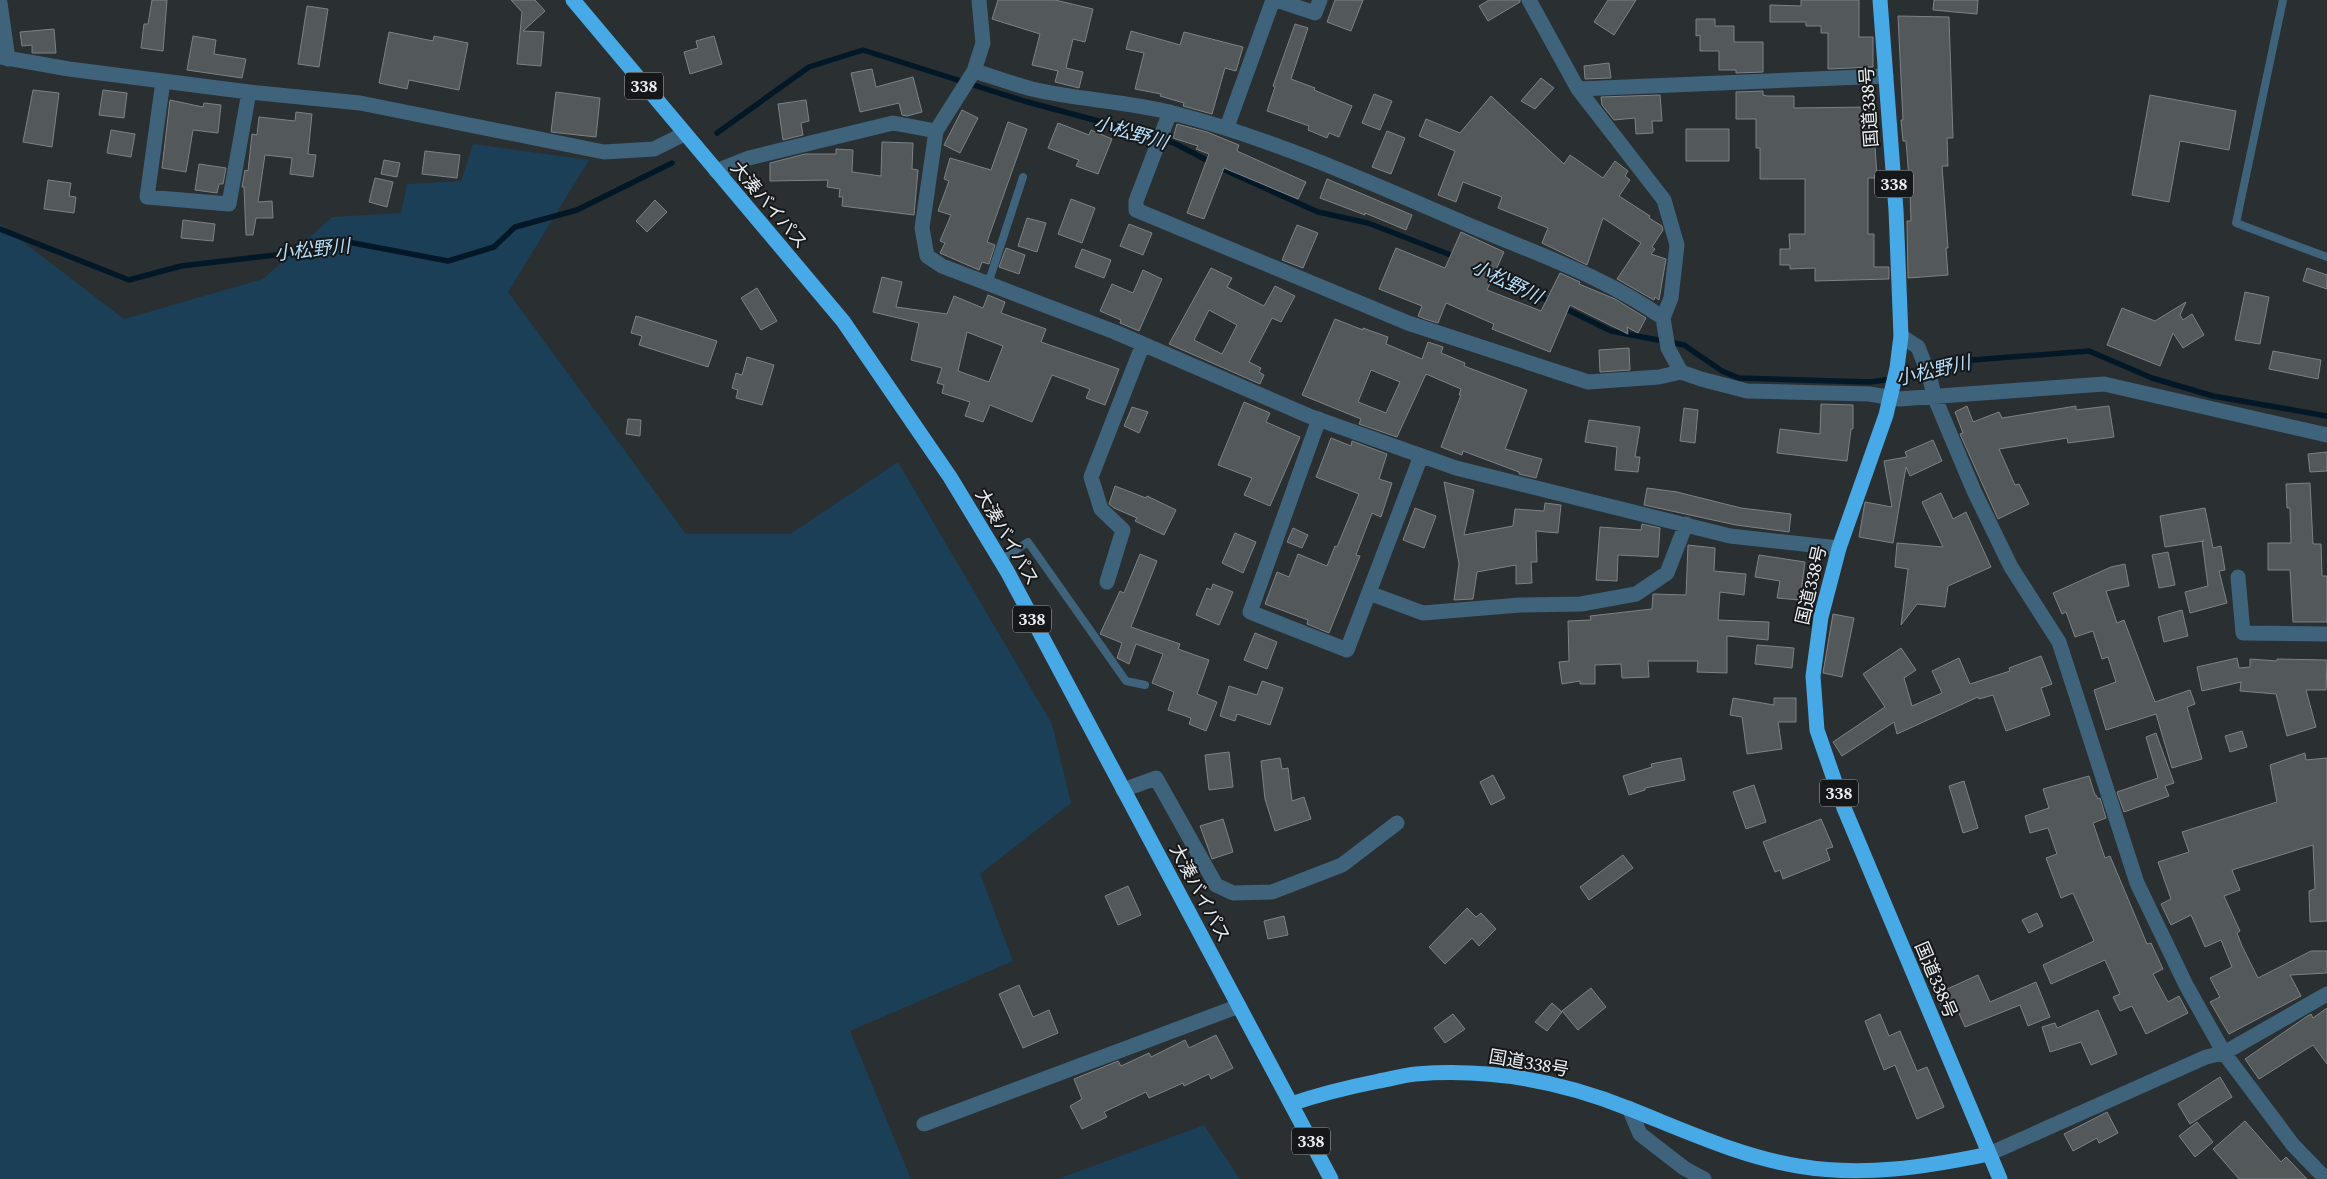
<svg xmlns="http://www.w3.org/2000/svg" width="2327" height="1179" font-family="Spectral,'Noto Sans JP',serif">
  <rect width="100%" height="100%" fill="#2a2f32"/>
  <path fill="#1b3f56" d="M473 144 589 160 508 292 686 534H790L898 462 1052 724 1071 803 980 874 1013 961 850 1031 911 1179H0V224L124 319 263 279 332 217 401 213 407 184 461 181Z
    M1204 1125 1240 1179H1058Z"/>
  <g fill="none" stroke-linecap="round" stroke-linejoin="round">
    <path stroke="#031826" stroke-width="5.5" d="M717 133 809 67 863 50 1024 101 1150 135 1176 144 1229 172 1318 212 1368 223 1456 257
      M0 229 129 280 181 266 284 254 348 242 448 261 494 247 515 227 577 210 672 163
      M1487 272 1553 303
      M1562 307 1611 331 1684 345 1722 371 1739 378 1870 382 1915 376 1959 361 2089 351 2152 378 2213 396 2327 416"/>
  </g>
  <path fill="#53585b" stroke="#7d8286" fill-rule="evenodd" d="M152 0H167L163 51 141 48 144 24H148Z
    M511 0H535L545 11 523 31 544 32 541 66 517 64 522 12Z
    M998 0H1055L1093 9 1085 42 1073 39 1066 68 1083 72 1079 88 1055 82 1058 71 1032 65 1040 34 992 19Z
    M1335 0H1363L1351 31 1327 22Z
    M1489 0H1520V2L1488 21 1479 6Z
    M1608 0H1636L1614 35 1594 22Z
    M1801 0H1859V37H1873V67L1828 69V33H1821V26H1806V22H1770V5L1801 6Z
    M1934 0H1978L1977 14 1933 10Z
    M307 6 328 9 319 67 298 64Z
    M1898 16 1949 17 1953 138H1947L1948 166H1942L1948 248H1946L1948 275 1908 278 1907 221H1911L1910 191 1906 141H1903L1901 120H1903Z
    M1696 19H1715V26H1734V42H1763V72L1736 73V70H1719V51H1700V35L1696 36Z
    M1295 24 1308 28 1291 79 1315 88 1314 90 1352 106 1339 137 1329 133 1327 138 1308 130 1309 126 1267 111 1275 87 1273 86Z
    M54 29 56 53H32V45L22 46 20 32Z
    M1131 31 1180 45 1184 32 1243 47 1236 71 1225 68 1212 114 1183 106 1184 103 1160 96 1161 94 1135 89 1144 53 1126 49Z
    M389 32 433 41 434 36 468 43 459 90 409 80 407 89 379 83Z
    M193 36 216 40 214 54 246 59 242 78 187 70Z
    M714 36 722 64 690 74 684 52 698 48 696 41Z
    M1609 63 1611 78 1585 79 1584 66Z
    M872 69 876 87 913 77 922 112 907 116 902 115 899 103 860 112 851 73Z
    M1541 78 1554 88 1535 109 1521 101Z
    M33 90 59 93 52 147 23 142Z
    M103 90 127 93 124 118 99 115Z
    M1763 91V95L1767 96H1794V108L1869 107V131L1874 130 1877 178H1868V234H1874V267H1889V279L1815 281V268L1790 269V265H1780V249H1790L1789 234H1805V179H1760V148H1756V119H1736V92Z
    M556 92 600 98 596 137 551 132Z
    M1374 94 1392 101 1380 130 1362 123Z
    M1660 95 1662 121H1652L1653 133 1636 134 1635 118 1614 120 1602 105 1601 97Z
    M2150 95 2236 111 2229 150 2180 141 2169 202 2132 195Z
    M1491 96 1564 164 1570 155 1603 178 1615 161 1628 171 1625 176 1630 180 1619 196 1650 216 1649 218 1662 226 1663 230 1652 247 1655 249 1651 254 1666 259 1659 300 1655 297 1654 300 1617 279 1641 243 1603 218 1587 265 1542 243 1548 228 1498 208 1502 197 1463 182 1456 202 1438 195 1455 151 1419 136 1426 119 1460 133Z
    M170 100 203 107 204 103 221 105 218 133 193 130 186 172 162 168Z
    M806 100 809 121 801 123 803 135 783 140 778 104Z
    M962 110 978 118 960 153 944 145Z
    M296 112 312 114 308 154 316 155 313 177 290 174 292 158 265 155 258 202 272 201 273 218H256L253 235H246L244 187H242L245 170 248 171 252 134 257 135 259 117 295 121Z
    M1008 122 1027 129 987 242 995 245 989 264 982 262 979 270 940 253 945 243 940 241 951 215 938 211 949 181 944 179 950 158 991 170Z
    M1058 123 1089 135 1091 130 1112 139 1098 174 1076 166 1079 160 1048 148Z
    M1177 124 1207 132 1239 145 1237 151 1306 182 1298 199 1224 168 1204 219 1187 213 1209 154 1196 149 1198 146 1173 138Z
    M1686 129H1729V161H1686Z
    M111 130 135 134 131 157 107 153Z
    M1387 131 1405 138 1391 174 1372 167Z
    M882 142 913 143 912 169 918 170 914 215 842 206 843 197H839L840 189 827 187 828 180 770 181V163L805 154H836V149L853 150 852 172 881 176Z
    M425 151 460 155 457 178 422 174Z
    M384 160 400 163 397 177 381 174Z
    M199 164 226 168 223 184H219L217 193 195 190Z
    M375 178 393 182 387 207 369 202Z
    M1327 179 1412 215 1406 230 1365 213V215L1320 198Z
    M48 180 71 183 69 196 76 197 74 213 44 209Z
    M1071 199 1095 208 1082 243 1058 234Z
    M655 200 667 212 647 232 636 221Z
    M1027 218 1046 223 1037 252 1018 246Z
    M183 220 215 224 213 241 181 238Z
    M1129 224 1152 233 1143 255 1120 246Z
    M1297 225 1318 233 1303 268 1282 260Z
    M1461 232 1504 252 1487 290 1541 311 1560 273 1580 282 1579 284 1615 299 1646 318 1638 333 1627 327 1628 334 1570 305 1550 352 1492 329 1494 324 1446 303 1438 323 1425 319 1418 316 1422 306 1379 289 1396 248 1445 268Z
    M1006 248 1025 255 1019 274 999 267Z
    M1082 249 1111 260 1104 278 1075 267Z
    M1211 268 1232 278 1227 287 1264 306 1275 286 1295 296 1281 322 1272 318 1249 362 1261 368 1259 372 1264 375 1260 384 1169 344ZM1209 310 1237 325 1222 354 1194 340Z
    M2307 268 2327 275V289L2303 281Z
    M1143 270 1162 279 1139 331 1120 323 1121 320 1100 311 1112 284 1133 293Z
    M882 277 902 282 896 307 947 314 954 296 983 308 988 295 1005 302 1001 313 1046 329 1041 342 1119 369 1105 405 1086 398 1090 389 1052 375 1032 422 990 405 983 422 965 416 970 402 942 393 944 385 937 383 942 368 911 360 919 323 873 312ZM967 332 1003 346 989 382 958 371Z
    M757 288 777 321 761 330 741 298Z
    M2245 292 2269 297 2260 344 2235 340Z
    M2186 302 2180 315 2183 320 2192 314 2204 335 2183 348 2173 333 2160 366 2107 345 2122 308 2155 321Z
    M636 316 717 341 708 367 639 345 642 336 631 333Z
    M1335 319 1363 330V328L1388 337 1386 344 1422 359 1428 342 1443 347 1441 353 1465 363 1464 366 1527 390 1505 449 1542 459 1536 478 1519 474V472L1463 451 1462 455 1441 447 1461 395H1459L1461 389 1426 374 1397 437 1359 424 1361 419 1302 395ZM1371 370 1400 382 1386 413 1358 402Z
    M1629 348 1630 370 1600 372 1599 350Z
    M2273 351 2321 360 2318 379 2269 369Z
    M747 357 774 365 762 405 736 398 738 390 732 388 736 373 742 375Z
    M1244 402 1270 413 1266 422 1300 437 1270 506 1244 495 1252 478 1218 465Z
    M1821 404 1853 405V429H1851L1847 461 1777 453 1780 429 1820 434Z
    M1967 406 1973 422 1999 412 2002 418 2076 406V410L2109 406 2114 437 2068 443 2067 438 1999 449 2015 485 2019 484 2029 504 1998 519 1960 434 1963 433 1955 412Z
    M1132 407 1148 412 1139 433 1124 426Z
    M1684 408 1698 410 1695 443 1680 441Z
    M628 419 641 420 640 436 626 434Z
    M1589 420 1640 427 1635 457H1640L1638 472 1615 470 1617 447 1585 442Z
    M1331 438 1351 446 1352 441 1387 454 1379 479 1392 483 1381 517 1372 513 1356 555 1360 556 1329 633 1307 624 1308 620 1265 604 1277 572 1289 577 1298 554 1327 566 1335 546 1337 547 1359 494 1316 477Z
    M1933 440 1942 461 1910 476 1906 467 1893 543 1859 537 1865 502 1892 507 1884 461 1907 457 1905 452Z
    M2327 452V471L2310 472 2308 454Z
    M1444 482 1474 490 1464 535 1513 526 1515 509 1544 511 1545 503 1561 505 1558 533 1536 531 1537 562H1531L1532 583 1516 584V565L1477 572 1473 599 1454 600 1459 564Z
    M2310 483 2313 544H2321L2322 576H2327V622H2293L2290 570H2268V543H2291L2290 508H2287L2286 484Z
    M1115 486 1146 498 1147 496 1176 510 1164 535 1135 521 1137 518 1114 508 1109 504Z
    M1647 488 1677 492 1741 508 1791 514 1789 532 1736 525 1644 505Z
    M1941 493 1953 519 1966 512 1991 567 1948 586 1945 607 1917 604 1901 625 1908 569 1895 567 1897 543 1943 547 1922 502Z
    M1415 508 1436 516 1424 548 1403 540Z
    M2205 508 2213 548 2221 546 2225 570 2219 571 2227 603 2190 613 2185 592 2208 586 2202 541H2204L2165 547 2160 516Z
    M1642 524 1660 528 1658 557 1618 555 1617 581 1596 580 1600 527 1641 530Z
    M1293 528 1308 535 1302 548 1287 542Z
    M1235 533 1256 542 1243 573 1222 563Z
    M1688 545 1715 548 1714 571 1746 574 1744 595 1720 592 1718 620 1769 622 1768 640 1727 636V673L1697 672 1698 661H1648L1649 677 1622 678 1621 664 1595 665V684H1580V681L1562 684 1559 662 1569 661 1568 621 1591 620 1590 616 1652 609 1653 594 1686 595Z
    M2168 552 2175 585 2159 588 2152 555Z
    M1140 554 1157 561 1131 627 1180 644 1178 649 1209 660 1197 694 1217 702 1206 731 1189 724 1191 718 1168 710 1174 692 1152 683 1163 654 1136 644 1129 664 1117 658 1122 643 1100 634 1120 591 1124 593Z
    M1759 555 1805 562 1800 600 1777 598 1780 581 1755 577Z
    M2125 564 2129 586 2106 591 2117 623 2124 620 2155 702 2190 690 2195 704 2187 707 2202 759 2172 768 2156 714 2106 730 2094 690 2116 682 2108 657 2102 659 2093 631 2075 637 2066 612 2062 614 2053 593 2111 567Z
    M1213 584 1233 592 1219 625 1196 615 1207 588 1211 590Z
    M2182 610 2188 636 2164 642 2158 617Z
    M1833 614 1854 618 1842 677 1823 673Z
    M1255 633 1277 642 1267 669 1244 660Z
    M1757 645 1794 648 1792 668 1755 664Z
    M1901 648 1916 670 1904 678 1912 706 1942 693 1932 671 1959 658 1970 684 2010 671 2009 668 2041 656 2052 684 2041 688 2050 715 2006 731 1993 695 1979 699 1978 697 1897 734 1894 722 1842 756 1833 742 1885 707 1863 674Z
    M2237 658 2239 668 2250 667V659L2277 661V659L2327 660 2326 690H2306L2316 727 2287 736 2276 694 2240 691 2241 682 2202 691 2197 667Z
    M1262 681 1283 688 1270 725 1237 714 1235 721 1220 716 1229 686 1257 695Z
    M1733 698 1774 705V698H1796V722H1778L1782 749 1747 754 1742 717 1730 715Z
    M2242 731 2247 747 2230 752 2225 736Z
    M2156 733 2174 783 2165 786 2169 796 2124 812 2117 792 2158 778 2146 737Z
    M1229 752 1233 787 1209 790 1205 755Z
    M2305 753 2306 760 2327 758V921L2310 922 2309 891 2315 889 2313 845 2232 870 2240 890 2224 896 2240 931 2237 933 2242 946 2258 978 2311 951H2327V973L2290 975 2301 996 2229 1034 2210 1002 2220 997 2210 978 2232 967 2221 940 2205 947 2191 915 2171 925 2161 904 2171 899 2158 862 2189 852 2182 832 2277 802 2270 765Z
    M1280 758 1282 769 1288 768 1292 801 1304 797 1311 819 1275 831 1265 799 1261 761Z
    M1681 758 1685 780 1645 788V790L1629 795 1623 776 1652 767 1651 764Z
    M1493 775 1505 798 1491 805 1480 782Z
    M2089 776 2095 795H2096L2098 799 2100 798 2106 818 2093 823 2105 858 2110 856 2147 944 2151 943 2163 969 2153 974 2168 1002 2179 996 2188 1013 2146 1034 2132 1006 2120 1011 2113 997 2120 994 2105 960 2051 984 2043 965 2094 941 2073 893 2061 898 2046 858 2057 854 2048 828 2030 833 2025 816 2049 808 2043 789Z
    M1964 781 1978 828 1963 833 1949 786Z
    M1754 785 1766 822 1746 829 1733 792Z
    M1223 819 1233 852 1212 859 1200 826Z
    M1821 819 1833 847 1826 849 1830 860 1783 879 1780 870 1775 872 1763 842Z
    M1623 855 1633 868 1589 900 1580 887Z
    M1128 886 1141 915 1118 925 1105 896Z
    M1467 908 1476 917 1481 913 1496 929 1479 946 1472 938 1445 964 1429 947Z
    M2037 913 2043 926 2029 933 2022 920Z
    M1284 916 1288 935 1268 939 1264 921Z
    M1978 975 1990 1002 2036 982 2050 1017 2028 1026 2020 1005 1965 1027 1957 1009 1946 1015 1936 994Z
    M1019 985 1033 1017 1049 1010 1058 1033 1023 1048 999 994Z
    M1591 988 1606 1007 1578 1030 1562 1011Z
    M1552 1003 1562 1012 1547 1031 1535 1022Z
    M2327 1008V1064L2313 1045 2259 1079 2245 1059 2306 1017 2311 1014 2313 1018Z
    M2098 1010 2117 1054 2091 1065 2081 1042 2050 1052 2042 1027 2055 1023 2057 1028Z
    M1453 1014 1465 1029 1445 1043 1434 1028Z
    M1880 1014 1889 1036 1900 1031 1917 1071 1927 1067 1944 1107 1917 1119 1895 1065 1884 1070 1873 1042 1865 1021Z
    M1216 1035 1233 1068 1211 1079 1209 1074 1184 1086 1183 1083 1149 1098 1146 1092 1104 1112 1107 1117 1082 1129 1070 1106 1082 1099 1074 1079 1118 1061 1121 1066 1149 1053 1151 1057 1185 1040 1189 1048Z
    M2220 1077 2232 1097 2190 1124 2178 1104Z
    M2107 1112 2118 1133 2099 1143 2097 1138 2073 1151 2064 1134Z
    M2245 1121 2281 1162 2286 1157 2307 1179H2239L2213 1149Z
    M2197 1122 2213 1142 2195 1157 2179 1136Z"/>
  <g fill="none" stroke-linecap="round" stroke-linejoin="round">
    <path stroke="#3f637b" stroke-width="8" d="M2283 0 2236 223 2327 257
      M988 284 1023 177
      M1001 560 1028 542 1126 681 1145 685"/>
    <path stroke="#3f637b" stroke-width="15" d="M979 0 983 43 974 71 936 131 922 228 927 256 942 266 1115 332 1309 416 1456 468 1730 536 1839 548
      M1276 0 1315 13 1320 0
      M1529 0 1578 89 1664 200 1677 245 1671 298 1663 318
      M0 3 8 59
      M0 57 69 69 249 92 360 103 604 152 654 149 684 134
      M974 71C994 77 1013 84 1032 89 1078 100 1127 101 1173 113 1278 140 1377 186 1476 228 1540 255 1607 278 1663 318L1668 348 1681 372
      M163 81 147 197 229 204 249 92
      M1578 89 1886 76
      M1170 112 1136 201V210L1408 323 1588 382 1659 377 1681 372 1701 379 1747 391 1869 394 1899 399 2104 384 2327 435
      M1227 127 1273 0
      M716 171 749 158 893 123 936 131
      M1901 336 1918 347 1930 378 1934 396 1974 491 2011 567 2059 642 2137 883 2186 985 2224 1053 2293 1145 2326 1179
      M1319 419 1250 612 1347 650 1421 456
      M2238 577 2243 633 2327 634
      M1107 582 1123 530 1101 509 1091 477 1143 344
      M1369 593 1423 613 1520 605 1581 604 1636 594 1667 573 1686 524
      M1123 790 1156 778 1216 885 1233 893 1272 892 1342 865 1397 823
      M1629 1108 1640 1134 1684 1168 1704 1179
      M924 1124 1239 1006
      M1989 1154 2206 1057 2224 1053 2327 994"/>
    <path stroke="#47a9e5" stroke-width="15" d="M573 0 843 321 950 477 1007 571 1331 1179
      M1880 0 1896 210 1901 336 1897 368 1886 415 1839 548 1821 617 1813 676 1817 730 1844 808 2000 1179
      M1291 1104C1320 1094 1349 1087 1379 1081 1391 1079 1403 1075 1416 1074 1490 1068 1561 1081 1630 1109 1686 1131 1739 1156 1798 1166 1863 1177 1926 1167 1989 1154"/>
  </g>
  <g text-anchor="middle" stroke-width="4" stroke-linejoin="round" paint-order="stroke">
    <g fill="#151718" stroke="#abaeaf" stroke-width="1">
      <rect x="625" y="72.5" width="38" height="27" rx="4"/>
      <rect x="1875" y="170.5" width="38" height="27" rx="4"/>
      <rect x="1013" y="605.5" width="38" height="27" rx="4"/>
      <rect x="1820" y="779.5" width="38" height="27" rx="4"/>
      <rect x="1292" y="1127.5" width="38" height="27" rx="4"/>
    </g>
    <g font-size="16" font-weight="bold" fill="#ebeef0">
      <text x="644" y="92">338</text>
      <text x="1894" y="190">338</text>
      <text x="1032" y="625">338</text>
      <text x="1839" y="799">338</text>
      <text x="1311" y="1147">338</text>
    </g>
    <g font-size="18" fill="#ebeef0" stroke="#151718">
      <text transform="translate(1869 107) rotate(-94)" y="6">国道338号</text>
      <text transform="translate(769 205) rotate(50)" y="6">大湊バイパス</text>
      <text transform="translate(1007 537) rotate(60)" y="6">大湊バイパス</text>
      <text transform="translate(1811 585) rotate(-77)" y="6">国道338号</text>
      <text transform="translate(1200 893) rotate(62)" y="6">大湊バイパス</text>
      <text transform="translate(1936 980) rotate(67)" y="6">国道338号</text>
      <text transform="translate(1529 1063) rotate(10)" y="6">国道338号</text>
    </g>
    <g font-size="19" font-style="italic" fill="#b6dffb" stroke="#151718">
      <text transform="translate(1131 132) rotate(16)" y="7">小松野川</text>
      <text transform="translate(312 249) rotate(-6)" y="7">小松野川</text>
      <text transform="translate(1507 281) rotate(26)" y="7">小松野川</text>
      <text transform="translate(1933 370) rotate(-13)" y="7">小松野川</text>
    </g>
  </g>
</svg>
